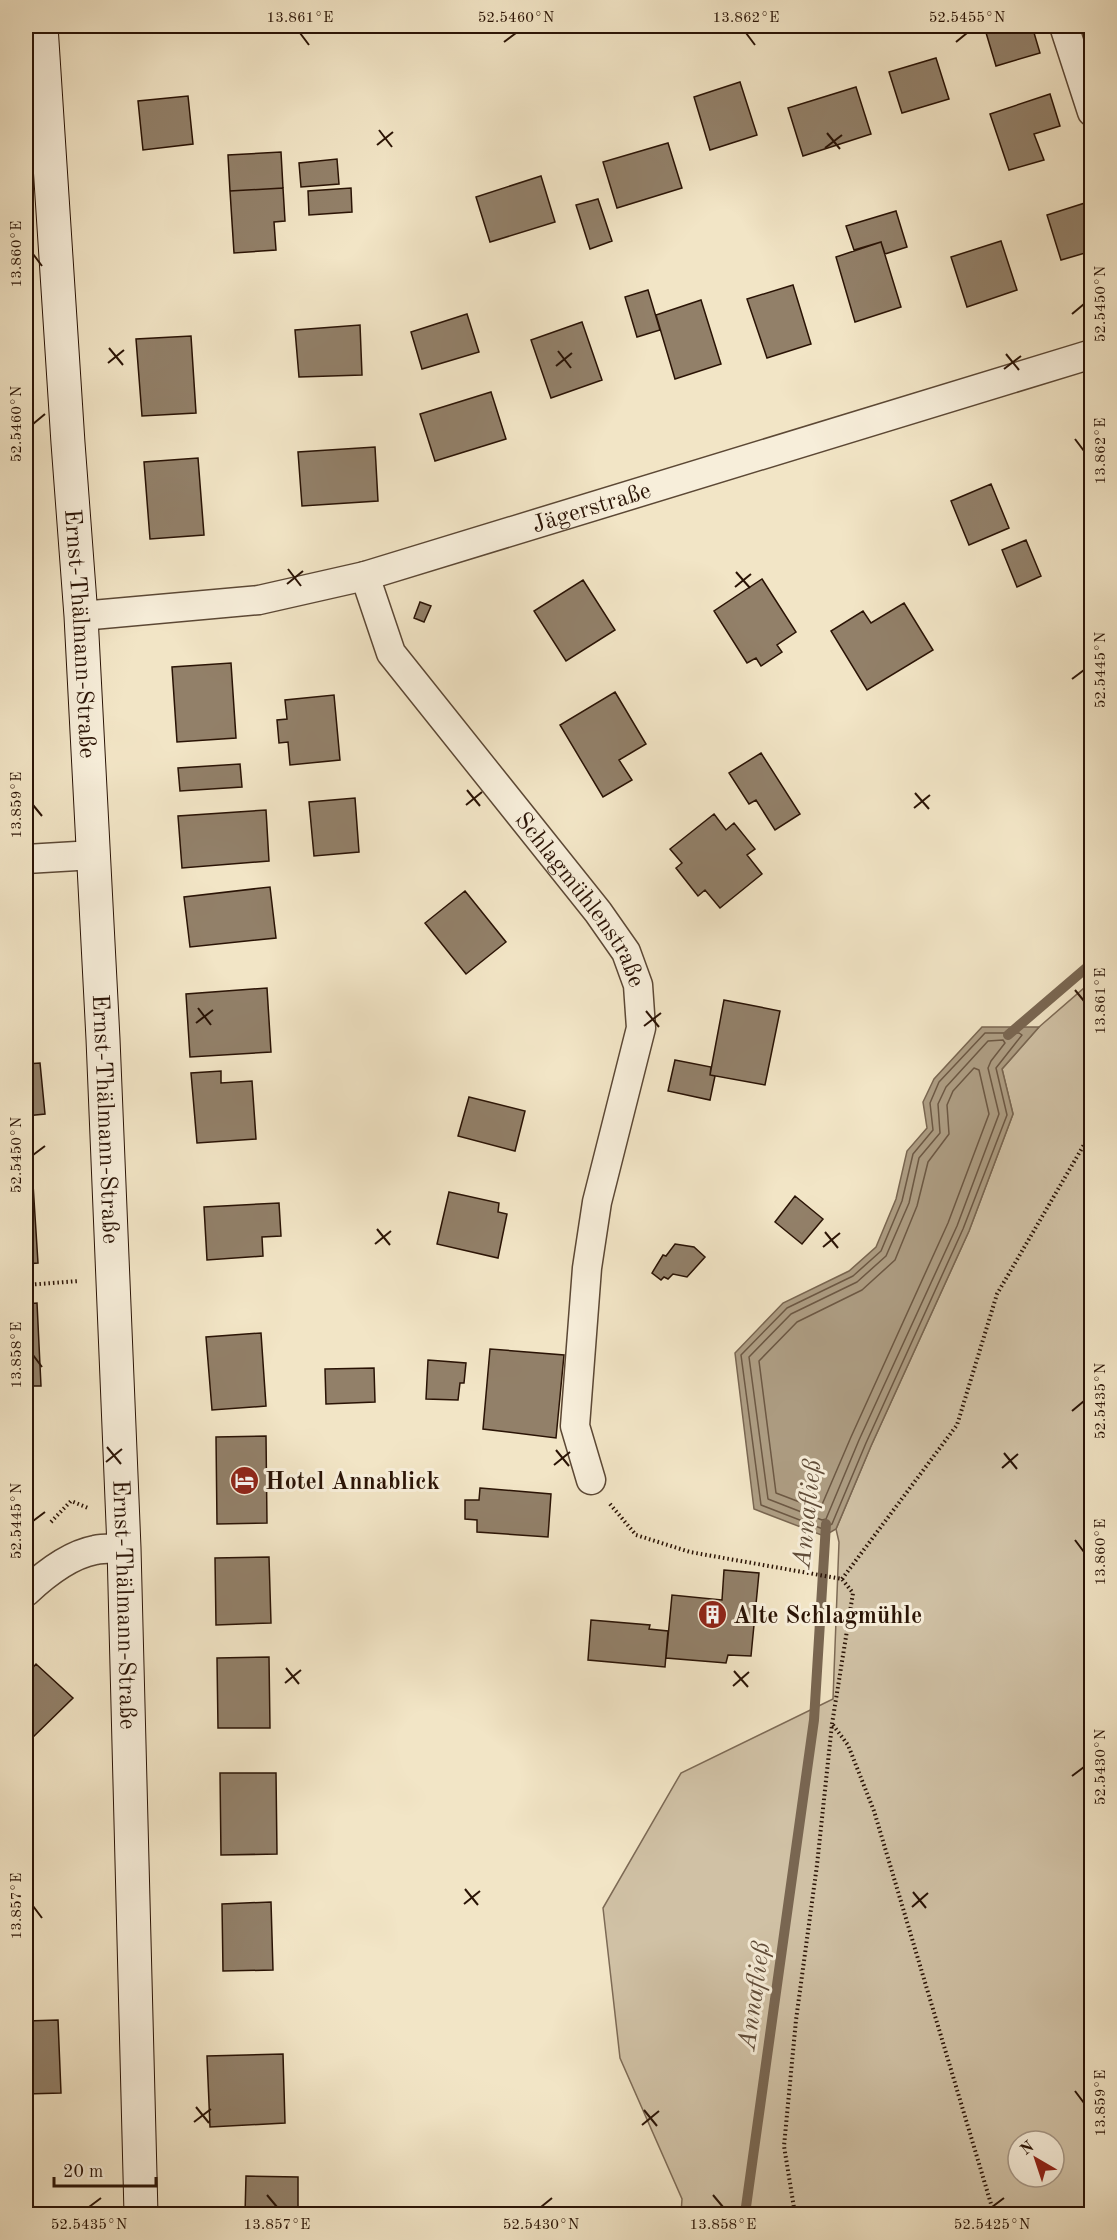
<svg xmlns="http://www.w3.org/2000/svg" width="1117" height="2240" font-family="'Old Standard TT',serif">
  <rect width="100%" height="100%" fill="#f2e5c6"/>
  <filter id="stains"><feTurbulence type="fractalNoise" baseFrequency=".00333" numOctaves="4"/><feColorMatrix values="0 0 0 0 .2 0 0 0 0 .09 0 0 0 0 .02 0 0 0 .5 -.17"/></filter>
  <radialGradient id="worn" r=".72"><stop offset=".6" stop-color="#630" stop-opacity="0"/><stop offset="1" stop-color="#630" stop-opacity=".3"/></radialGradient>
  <path fill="#d0c1a5" stroke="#7d6a55" stroke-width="1.5" fill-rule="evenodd" d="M1091 982V2214H681L682 2199 620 2058 603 1908 681 1773 833 1699 839 1542 836 1529 871 1446 969 1231 1013 1114 1002 1069 1039 1027ZM1018 2141H1054V2177H1018Z"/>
  <path fill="#ae9e84" stroke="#796651" stroke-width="1.5" d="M982 1027H1039L1002 1069 1013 1114 969 1231 871 1446 836 1529 824 1536 754 1509 735 1353 783 1303 849 1271 876 1247 896 1199 907 1151 927 1128 923 1102 934 1079Z"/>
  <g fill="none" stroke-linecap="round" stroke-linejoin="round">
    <path stroke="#6c5844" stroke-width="1.5" d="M985 1033H1019L1022 1035 996 1068 1007 1115 963 1229 866 1443 832 1524 823 1529 761 1505 741 1355 787 1308 853 1276 881 1251 902 1201 913 1154 933 1130 930 1103 939 1082Z
      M988 1041 1003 1040 1005 1043 991 1061 988 1068 999 1114 957 1226 859 1440 826 1519 822 1520 768 1499 749 1357 791 1314 857 1282 886 1256 909 1203 919 1158 940 1133 938 1104 946 1087Z
      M974 1068 979 1070 989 1114 948 1223 851 1437 821 1507 818 1509 776 1493 759 1361 797 1322 862 1290 895 1260 917 1206 928 1162 949 1134 947 1105 953 1091Z"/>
    <path stroke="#796651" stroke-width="10" d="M1008 1035 1092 963
      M745 2214 814 1720 826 1524"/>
  </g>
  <path fill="#928069" stroke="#2a1305" stroke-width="1.5" d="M984 26H1032L1040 53 996 66Z
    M936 58 949 99 902 113 889 72Z
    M740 82 757 135 710 150 694 97Z
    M856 87 871 134 803 156 788 108Z
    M1050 94 1060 126 1034 134 1044 160 1009 170 990 114Z
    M188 96 193 144 143 150 138 101Z
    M668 143 682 188 617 208 603 162Z
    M281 152 283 188 230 191 228 155Z
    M337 159 339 184 301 187 299 163Z
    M541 176 555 222 490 242 476 197Z
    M283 188 285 221 274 222 276 250 234 253 230 191Z
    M351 188 352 212 309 215 308 191Z
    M598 199 612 241 590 249 576 205Z
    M1088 202 1092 212V251L1061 260 1047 215Z
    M896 211 907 247 885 254 881 242 854 250 846 226Z
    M1001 241 1017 290 967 307 951 257Z
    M881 242 901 307 855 322 836 257Z
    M793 285 811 344 767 358 747 299Z
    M648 290 660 330 637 337 625 297Z
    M701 300 721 364 675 379 656 315Z
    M467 314 479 352 422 369 411 332Z
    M582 322 602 380 551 398 531 340Z
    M360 325 362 375 299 377 295 330Z
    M191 336 196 413 142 416 136 339Z
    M491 392 506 439 435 461 420 414Z
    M375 447 378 501 302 506 298 452Z
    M198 458 204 535 150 539 144 462Z
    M991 484 1009 528 969 545 951 501Z
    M1026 540 1041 576 1017 587 1002 550Z
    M762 579 796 632 777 645 782 652 761 666 756 658 747 663 714 611Z
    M583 580 615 630 566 661 534 611Z
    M420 602 431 606 424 622 414 618Z
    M904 603 933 650 867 690 831 631 863 611 871 623Z
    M231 663 236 738 177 742 172 667Z
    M615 692 646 744 619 760 632 780 603 797 560 725Z
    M334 695 340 760 290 765 288 742 279 743 277 720 287 719 285 700Z
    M761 753 800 814 775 830 756 800 749 804 729 773Z
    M240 764 242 787 180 791 178 768Z
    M355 798 359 852 314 856 309 802Z
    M266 810 269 861 182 868 178 816Z
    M714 814 726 830 734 823 755 849 747 855 762 874 720 908 705 890 698 896 676 868 682 863 670 849Z
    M270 887 276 938 190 947 184 897Z
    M465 891 506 942 466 974 425 923Z
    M26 943 28 991H26Z
    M267 988 271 1052 190 1057 186 994Z
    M724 1000 780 1011 765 1085 710 1075Z
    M675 1060 711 1067 710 1075 715 1076 710 1100 668 1091Z
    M40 1063 45 1114 26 1116V1064Z
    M221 1071V1083L252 1081 256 1139 197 1143 191 1073Z
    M469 1097 525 1111 515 1151 458 1136Z
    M33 1184 38 1263 26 1264V1185Z
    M449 1192 499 1203 498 1212 507 1214 498 1258 437 1244Z
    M795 1196 823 1219 802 1244 775 1222Z
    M279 1203 281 1236 262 1237 263 1256 207 1260 204 1207Z
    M675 1244 694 1247 705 1257 687 1277 673 1274 668 1279 664 1277 661 1280 652 1273 663 1255 666 1256Z
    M37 1303 41 1386H26V1304Z
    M261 1333 266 1406 212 1410 206 1337Z
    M490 1349 564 1355 556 1438 483 1429Z
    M428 1360 466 1363 464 1383H460L458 1400 426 1399Z
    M374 1368 375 1402 326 1404 325 1369Z
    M266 1436 267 1523 217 1524 216 1437Z
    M480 1488 551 1494 548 1537 477 1532V1520L465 1519V1500H479Z
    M269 1557 271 1623 216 1625 215 1558Z
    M724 1570 759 1573 751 1656 728 1655 726 1663 666 1658 672 1595 722 1600Z
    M591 1620 650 1625 649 1629 668 1631 665 1667 588 1660Z
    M269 1657 270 1728H218L217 1658Z
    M36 1664 73 1698 29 1741 26 1738V1675Z
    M220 1773H276L277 1854 221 1855Z
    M271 1902 273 1970 223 1971 222 1904Z
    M58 2020 61 2093 26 2094V2021Z
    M283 2054 285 2123 210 2127 207 2056Z
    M26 2165H30L34 2214H26Z
    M246 2176 298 2177V2214H245Z"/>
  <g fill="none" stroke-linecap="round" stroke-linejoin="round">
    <defs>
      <g id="minor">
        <path d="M1064 26 1092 112"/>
        <path id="s1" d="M365 576 391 653 598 912 626 952 638 985 641 1028 597 1202 587 1268 575 1426 591 1480"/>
        <path id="s2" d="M81 616 259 600 365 576 1092 354"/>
        <path d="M26 859 94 855"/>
        <path d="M26 1592C44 1575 69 1555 95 1550 104 1548 114 1549 124 1548"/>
      </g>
      <g id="secondary">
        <path id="s3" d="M41 26 68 443 81 616 103 1039 124 1548 141 2214"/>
      </g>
    </defs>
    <use href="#minor" stroke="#5c4835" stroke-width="31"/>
    <use href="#secondary" stroke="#2a1305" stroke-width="35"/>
    <path stroke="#2a1305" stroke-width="4" stroke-dasharray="1.5 3" stroke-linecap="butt" d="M26 1285 79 1281
      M610 1504 636 1535 690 1552 842 1579 853 1593 832 1724 817 1865 796 2020 784 2146 795 2214
      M51 1522 71 1501 88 1508
      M842 1579 957 1425 997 1294 1092 1131
      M833 1725 848 1745 874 1811 994 2214"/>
    <use href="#minor" stroke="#f7eeda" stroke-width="28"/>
    <use href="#secondary" stroke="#f7eeda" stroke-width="33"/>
  </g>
  <path fill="none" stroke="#2a1305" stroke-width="2" d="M300 33 309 45M746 33 755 45M504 42 516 33M956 42 967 33M379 130 392 147M827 133 840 149M377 145 393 132M825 148 842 135M33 254 42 266M1072 314 1084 304M109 348 123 365M558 351 571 368M1006 354 1019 370M108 363 124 350M556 366 572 353M1004 369 1021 356M33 424 45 414M1075 439 1084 451M288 569 301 586M736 572 750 588M287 584 303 571M735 587 751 574M1072 679 1084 670M467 790 480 806M915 793 929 809M33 805 42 816M466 805 482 792M914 808 930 795M1075 990 1084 1001M198 1008 211 1025M646 1011 659 1027M196 1023 213 1010M644 1026 661 1013M33 1155 45 1146M377 1229 390 1245M825 1232 838 1248M375 1244 391 1231M823 1247 840 1233M33 1355 42 1367M1072 1411 1084 1401M107 1447 121 1464M556 1450 569 1466M1004 1453 1017 1469M106 1462 122 1449M554 1465 570 1452M1002 1468 1018 1454M33 1521 45 1512M1075 1540 1084 1552M286 1668 299 1684M734 1671 748 1687M285 1683 301 1670M733 1686 749 1672M1072 1776 1084 1767M465 1889 478 1905M913 1892 926 1908M464 1904 480 1891M33 1906 42 1918M912 1907 928 1893M1075 2091 1084 2103M196 2107 209 2123M644 2110 657 2126M194 2122 211 2109M642 2125 659 2111M267 2195 277 2207M713 2195 723 2207M89 2207 101 2198M541 2207 552 2198M992 2207 1004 2198"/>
  <defs>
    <symbol id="hotel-disc" viewBox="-11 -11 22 22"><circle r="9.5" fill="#8f2418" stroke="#f7eeda"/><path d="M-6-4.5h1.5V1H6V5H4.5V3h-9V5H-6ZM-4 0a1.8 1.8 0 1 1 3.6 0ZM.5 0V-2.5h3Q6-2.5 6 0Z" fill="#fff"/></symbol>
    <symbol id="building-disc" viewBox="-11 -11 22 22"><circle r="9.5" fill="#8f2418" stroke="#f7eeda"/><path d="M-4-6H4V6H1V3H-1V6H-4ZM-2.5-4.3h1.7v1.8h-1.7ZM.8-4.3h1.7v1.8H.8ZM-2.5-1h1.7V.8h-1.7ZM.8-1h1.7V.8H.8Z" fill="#fff"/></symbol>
  </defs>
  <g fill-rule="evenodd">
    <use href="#hotel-disc" x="228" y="1464" width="33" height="33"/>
    <use href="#building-disc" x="696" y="1598" width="33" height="33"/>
  </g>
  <g text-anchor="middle" stroke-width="6" stroke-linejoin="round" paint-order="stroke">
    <g font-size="24" fill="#2a1305" stroke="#f7eeda">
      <text dy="8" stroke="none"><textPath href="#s2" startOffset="524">Jägerstraße</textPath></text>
      <text dy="8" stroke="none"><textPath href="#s3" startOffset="609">Ernst-Thälmann-Straße</textPath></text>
      <text dy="8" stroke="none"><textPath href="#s1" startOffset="393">Schlagmühlenstraße</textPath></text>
      <text dy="8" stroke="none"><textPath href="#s3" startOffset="1095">Ernst-Thälmann-Straße</textPath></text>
      <text dy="8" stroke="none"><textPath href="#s3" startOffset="1581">Ernst-Thälmann-Straße</textPath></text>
    </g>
    <g font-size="24" font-weight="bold" fill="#2a1305" stroke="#f7eeda" text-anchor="start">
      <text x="265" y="1489">Hotel Annablick</text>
      <text x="733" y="1623">Alte Schlagmühle</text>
    </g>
    <g font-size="26" font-style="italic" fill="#5f4b38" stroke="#f7eeda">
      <text transform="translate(806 1514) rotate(-84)" y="9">Annafließ</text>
      <text transform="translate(753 1996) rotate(-82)" y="9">Annafließ</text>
    </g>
  </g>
  <rect width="1117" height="2240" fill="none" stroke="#f2e5c6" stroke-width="66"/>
  <g transform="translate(1036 2159) rotate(321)"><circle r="28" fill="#f7eeda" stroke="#a59685" stroke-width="1.5"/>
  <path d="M0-4.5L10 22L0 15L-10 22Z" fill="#8f2418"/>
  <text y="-9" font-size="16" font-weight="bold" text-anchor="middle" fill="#2a1305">N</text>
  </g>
  <path d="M54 2177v9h102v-9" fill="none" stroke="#2a1305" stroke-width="3"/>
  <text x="63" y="2177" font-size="18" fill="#2a1305" stroke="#f7eeda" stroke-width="4.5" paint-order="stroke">20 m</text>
  <rect x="33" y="33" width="1051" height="2174" fill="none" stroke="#2a1305" stroke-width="2"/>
  <g font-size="15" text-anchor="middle" fill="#2a1305">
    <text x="300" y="22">13.861°E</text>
    <text x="516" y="22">52.5460°N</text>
    <text x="746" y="22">13.862°E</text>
    <text x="967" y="22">52.5455°N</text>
    <text transform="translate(16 254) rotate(-90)" y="5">13.860°E</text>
    <text transform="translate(1100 304) rotate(-90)" y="5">52.5450°N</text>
    <text transform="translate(16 424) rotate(-90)" y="5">52.5460°N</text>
    <text transform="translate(1100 451) rotate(-90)" y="5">13.862°E</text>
    <text transform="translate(1100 670) rotate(-90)" y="5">52.5445°N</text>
    <text transform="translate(16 805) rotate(-90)" y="5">13.859°E</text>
    <text transform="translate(1100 1001) rotate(-90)" y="5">13.861°E</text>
    <text transform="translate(16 1155) rotate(-90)" y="5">52.5450°N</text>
    <text transform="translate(16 1355) rotate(-90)" y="5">13.858°E</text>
    <text transform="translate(1100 1401) rotate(-90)" y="5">52.5435°N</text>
    <text transform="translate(16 1521) rotate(-90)" y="5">52.5445°N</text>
    <text transform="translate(1100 1552) rotate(-90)" y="5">13.860°E</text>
    <text transform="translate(1100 1767) rotate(-90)" y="5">52.5430°N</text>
    <text transform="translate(16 1906) rotate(-90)" y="5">13.857°E</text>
    <text transform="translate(1100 2103) rotate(-90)" y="5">13.859°E</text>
    <text x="89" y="2229">52.5435°N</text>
    <text x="277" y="2229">13.857°E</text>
    <text x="541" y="2229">52.5430°N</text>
    <text x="723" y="2229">13.858°E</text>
    <text x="992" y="2229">52.5425°N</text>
  </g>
  <rect width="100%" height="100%" filter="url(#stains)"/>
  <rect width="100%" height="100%" fill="url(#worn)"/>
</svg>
